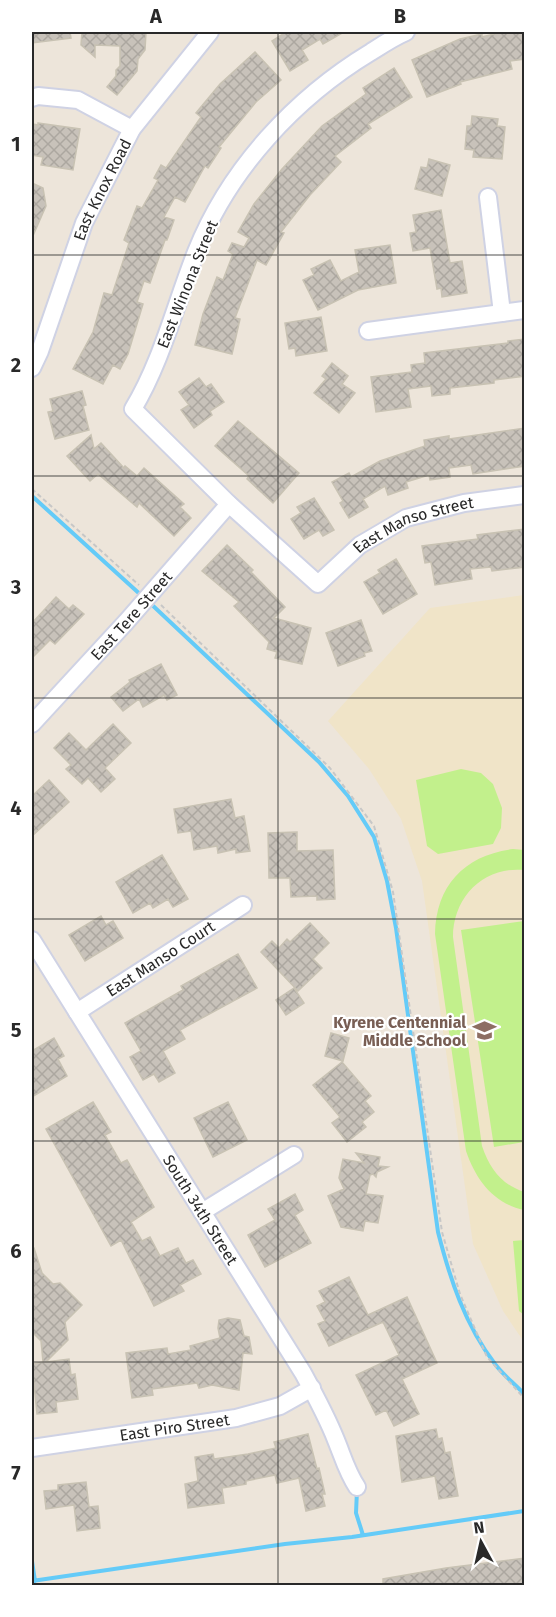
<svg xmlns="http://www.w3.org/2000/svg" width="556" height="1617" font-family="'Fira Sans',sans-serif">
  <defs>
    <pattern id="building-cross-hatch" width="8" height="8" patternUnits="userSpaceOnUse" patternTransform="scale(1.5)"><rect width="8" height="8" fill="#c8c2ba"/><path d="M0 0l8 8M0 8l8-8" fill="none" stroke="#aca7a0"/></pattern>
  </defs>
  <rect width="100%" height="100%" fill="#ede5da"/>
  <path fill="#f0e4c8" d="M524 595V1342L503 1311 473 1244 422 881 401 819 369 769 328 721 430 608Z"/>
  <path fill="#c2f08c" d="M461 769 481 773 493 784 502 808 501 828 493 844 438 854 427 846 416 780Z
    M513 849 524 850V870C484 866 453 897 453 937L482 1146C490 1169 501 1184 524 1192V1210C493 1203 476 1180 466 1151L435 934C436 885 465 855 513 849Z
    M524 921V1142L494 1147 461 930Z
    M524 1240V1315L519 1311 513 1241Z"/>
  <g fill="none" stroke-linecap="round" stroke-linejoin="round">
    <path stroke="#64cbf8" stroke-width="4" d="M32 496 142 596
      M150 603 319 762 348 796 374 837 387 881 396 928 438 1232C450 1279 465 1325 495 1364 503 1375 515 1384 524 1394
      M357 1490 356 1513 363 1535
      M32 1561 35 1581
      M32 1581 285 1544 352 1537 524 1511"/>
  </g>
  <path fill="url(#building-cross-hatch)" stroke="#c8c2b3" stroke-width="1.5" d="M32 32H70L71 38 32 43Z
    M82 32H146L145 50 138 59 137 71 117 95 107 87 116 76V70L120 66V46L95 45V57L81 45Z
    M286 32H344L323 44 320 39 302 50 308 60 290 71 272 41Z
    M502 32H525V59L510 61 512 69 460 82 461 84 427 97 412 60 460 39 482 34V37Z
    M255 52 281 80 256 102 219 147 221 148 208 168 205 166 185 202 175 197 164 217 174 220 167 240H165L150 283 144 281 137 302 143 304 128 354 120 369 113 365 103 384 73 369 93 332 104 293 112 295 129 243 124 240 137 206 142 208 158 180 154 178 161 165 166 168 201 117 196 113 220 84Z
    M394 68 412 97 368 124 371 128 335 156 341 162 310 195 281 232 284 233 266 265 257 260 235 318 240 319 232 354 195 345 203 314 217 277 223 280 233 254 228 251 232 243 244 247 249 238 238 232 254 204 282 169 322 126 366 94 363 88Z
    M472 116 498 119 497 126 505 127 502 159 473 157 474 150 465 149 467 126H471Z
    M38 123 80 129 73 170 41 165 43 157 32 155V124L38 125Z
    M429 159 450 165 442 196 415 189 421 167 427 168Z
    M32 183 43 188 46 206 32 238Z
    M441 210 450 263 462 261 467 293 442 297 441 288 437 289 430 248 413 251 410 233 416 232 413 215Z
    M390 245 396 283 358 290 318 310 303 280 314 275 311 269 330 260 341 281 359 272 355 250Z
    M321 317 327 351 296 356 295 348 289 349 285 323Z
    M525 339V376L494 380V383L450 388V394L432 396 431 386 408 389 411 407 376 412 371 377 412 372 411 365 425 363 424 353 508 343V341Z
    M332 363 348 376 342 384 355 393 339 413 314 393 326 379 322 376Z
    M199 378 206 387 211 384 224 402 210 411 212 415 194 428 181 410 189 405 179 392Z
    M82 391 86 405 83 406 89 430 55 439 48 412 53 411 50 399Z
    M238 421 299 473 273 503 247 479 249 476 215 446Z
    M525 428V466L473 474 471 465 449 468 450 477 430 480 429 475 406 482 408 488 388 495 385 486 363 499 368 507 349 518 340 503 343 501 332 482 349 473 351 477 380 461 425 446 424 440 449 436V439Z
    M91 435 94 449 101 443 124 468 125 466 137 476 144 468 184 504 180 507 191 518 174 536 139 503 137 507 98 474 90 481 67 456Z
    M314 498 334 530 323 536 319 530 304 539 291 519 301 513 297 507Z
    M525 529V567L492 571 491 567 470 569 472 579 435 585 431 562 425 563 422 546 478 539 477 535Z
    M227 545 253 570 251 572 285 607 274 618 311 628 302 664 275 658 277 652 267 649 269 642 234 606 239 602 202 571Z
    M396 559 417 594 383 614 364 582 380 573 378 570Z
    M56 597 69 609 73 605 84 614 55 644 50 640 32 658V623Z
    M361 620 372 651 364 653 365 656 338 666 326 633Z
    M161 664 177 695 167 700 164 695 143 707 139 699 123 711 111 697 130 682 129 680Z
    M113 724 131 743 105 768 115 779 101 792 88 778 82 784 66 769 71 765 54 748 69 733 86 750Z
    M49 780 69 802 32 836V796Z
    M231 799 235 818 244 816 250 851 236 853V849L218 853 217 846 194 850 191 831 178 833 174 809Z
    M297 832V851L333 850 335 899 317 900V896L291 897 290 878H269L268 833Z
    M162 855 188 899 173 907 168 899 153 908 150 903 133 913 116 882Z
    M101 916 106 925 113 921 123 938 85 961 69 935Z
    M310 923 329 943 313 959 322 968 298 991 261 952 272 941 279 948 287 939 290 942Z
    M238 954 257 988 180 1030 185 1039 163 1051 175 1073 159 1082 154 1074 143 1080 130 1057 141 1051 125 1023 183 990 181 986Z
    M294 988 304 1003 286 1015 276 1000Z
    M331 1033 349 1038 343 1061 325 1056Z
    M54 1038 64 1056 58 1059 67 1076 32 1097V1051Z
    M342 1062 371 1096 365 1101 374 1112 362 1122 366 1127 347 1142 332 1123 340 1117 313 1085Z
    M93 1102 111 1132 105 1135 121 1163 127 1160 154 1207 131 1222 142 1241 150 1237 160 1256 178 1248 186 1263 193 1260 201 1274 180 1285 184 1291 154 1306 121 1240 111 1246 46 1129Z
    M228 1102 247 1140 213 1157 194 1118Z
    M356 1153 380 1157 378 1166 388 1167 377 1172 376 1177 373 1174 370 1175 366 1194 383 1196 378 1223 365 1221 363 1231 341 1227 328 1196 344 1189 339 1178 343 1159 364 1163Z
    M295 1194 303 1210 295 1215 311 1243 265 1267 248 1235 275 1220 268 1209Z
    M32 1248H34L42 1273 53 1284 60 1283 82 1305 65 1322 68 1340 46 1362 69 1359 71 1375 75 1374 78 1399 56 1402 57 1412 37 1414 32 1364 43 1362 41 1341 32 1332Z
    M349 1277 368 1315 407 1297 437 1363 402 1379 419 1414 394 1426 386 1410 376 1415 356 1375 399 1355 383 1322 329 1346 318 1324 325 1321 317 1306 325 1302 319 1291Z
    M228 1318 240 1320 244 1336 249 1337 252 1354 243 1353 239 1390 212 1385 199 1388 197 1383 152 1389 153 1395 132 1398 126 1353 167 1348 168 1354 191 1350 190 1346 220 1338 218 1328 219 1320Z
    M436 1429 438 1439 442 1438 445 1453 450 1452 458 1496 439 1499 435 1476 402 1482 396 1436Z
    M308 1434 317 1469 319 1468 325 1494H322L325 1506 306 1511 299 1478 277 1483 275 1475 246 1481V1484L222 1488 224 1503 188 1508 185 1484 198 1481 195 1457 213 1454 214 1459 248 1454 276 1448 274 1442Z
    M86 1482 89 1507 98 1506 100 1528 77 1531 74 1505 46 1509 44 1491 58 1490V1485Z
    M525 1558V1586H383V1579L446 1568Z"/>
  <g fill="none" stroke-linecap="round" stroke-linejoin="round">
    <defs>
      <g id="minor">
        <path id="s1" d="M406 32C394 37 382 45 371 52 295 98 229 169 196 252 175 305 162 361 133 409L229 504 318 584 360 545 406 518 464 503 524 495"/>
        <path d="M32 98 38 96 78 100 132 129"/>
        <path d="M488 197 502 313"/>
        <path d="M368 331 524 310"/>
        <path id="s2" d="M32 368 40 351 84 223 132 129 210 32"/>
        <path id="s3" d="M32 724 126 622 229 504"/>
        <path id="s4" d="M32 940 303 1373C315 1395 327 1417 336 1440 343 1457 347 1472 357 1487"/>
        <path id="s5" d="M77 1012 243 905"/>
        <path d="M202 1212 294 1155"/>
        <path id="s6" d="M32 1448 236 1418 280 1406 312 1388"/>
      </g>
    </defs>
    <use href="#minor" stroke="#cfd2e4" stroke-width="20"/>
    <path stroke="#c7c7c7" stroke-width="2" stroke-dasharray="4.5 3" stroke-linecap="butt" d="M32 489 139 585
      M161 605 330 768 374 826 393 892 442 1232 460 1294 487 1357 524 1398"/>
    <use href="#minor" stroke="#fff" stroke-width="16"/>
  </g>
  <path fill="none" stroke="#292929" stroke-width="1.5" stroke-opacity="0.55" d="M278 32V1586M32 255H524M32 476H524M32 698H524M32 919H524M32 1141H524M32 1362H524"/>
  <defs>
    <symbol id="school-bare" viewBox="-9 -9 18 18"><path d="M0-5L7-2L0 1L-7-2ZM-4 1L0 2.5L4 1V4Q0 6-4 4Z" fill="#8d6e63" stroke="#fff" stroke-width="2.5" paint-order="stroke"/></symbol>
  </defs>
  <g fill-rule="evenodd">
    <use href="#school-bare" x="468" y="1014" width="33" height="33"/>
  </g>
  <g text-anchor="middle" stroke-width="4.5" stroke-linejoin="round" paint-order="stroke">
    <g font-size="16" fill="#292929" stroke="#fff">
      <text dy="6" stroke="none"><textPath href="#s2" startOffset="192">East Knox Road</textPath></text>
      <text transform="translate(187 284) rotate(-68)" y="6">East Winona Street</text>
      <text dy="6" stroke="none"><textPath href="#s1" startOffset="850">East Manso Street</textPath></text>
      <text dy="6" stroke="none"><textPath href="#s3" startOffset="147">East Tere Street</textPath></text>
      <text dy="6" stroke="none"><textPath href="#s5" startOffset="99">East Manso Court</textPath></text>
      <text dy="6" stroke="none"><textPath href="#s4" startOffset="318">South 34th Street</textPath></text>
      <text dy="6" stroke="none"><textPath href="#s6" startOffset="144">East Piro Street</textPath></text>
    </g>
    <g font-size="16" font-weight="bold" fill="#785e54" stroke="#fff" text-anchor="end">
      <text x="466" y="1028">Kyrene Centennial<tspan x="466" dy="18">Middle School</tspan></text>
    </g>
  </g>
  <rect width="556" height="1617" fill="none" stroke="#ffffff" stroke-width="66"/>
  <g transform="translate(481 1542) rotate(352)" stroke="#ffffff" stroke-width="4.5" paint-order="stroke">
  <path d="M0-4.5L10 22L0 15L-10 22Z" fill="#292929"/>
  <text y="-9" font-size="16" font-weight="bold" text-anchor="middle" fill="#292929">N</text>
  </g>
  <rect x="33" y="33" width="490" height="1551" fill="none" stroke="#292929" stroke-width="2"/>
  <g font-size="20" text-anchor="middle" font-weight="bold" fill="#292929">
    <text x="156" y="23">A</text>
    <text x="400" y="23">B</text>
    <text x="16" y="151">1</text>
    <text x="16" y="372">2</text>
    <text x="16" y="594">3</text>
    <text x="16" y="815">4</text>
    <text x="16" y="1037">5</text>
    <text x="16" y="1258">6</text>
    <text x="16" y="1480">7</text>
  </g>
</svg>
